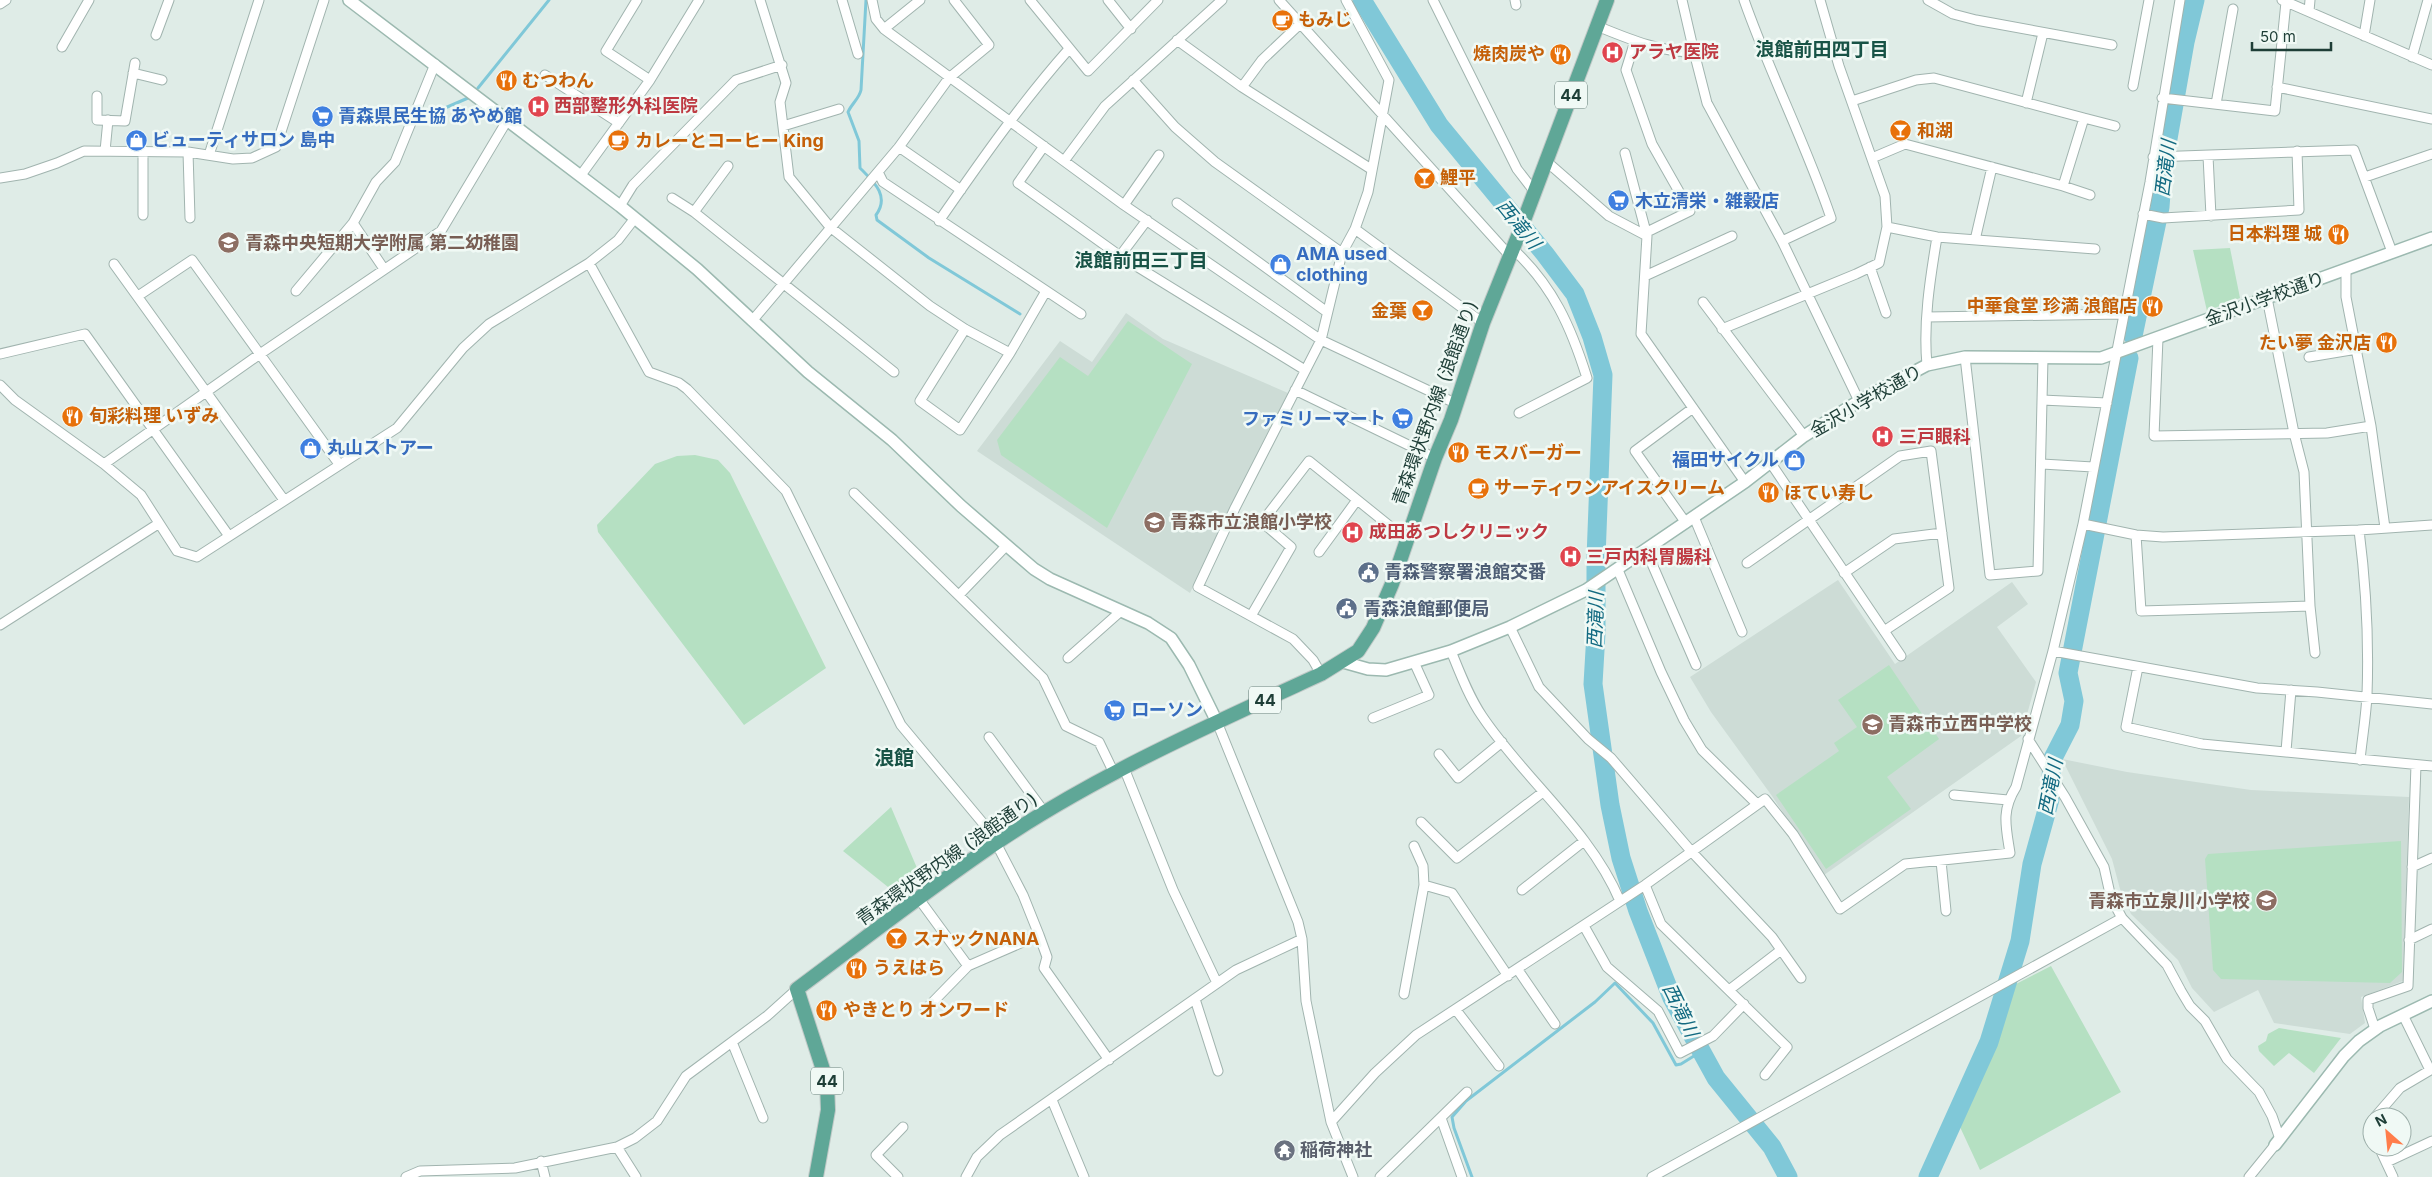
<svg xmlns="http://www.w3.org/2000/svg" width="2432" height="1177" font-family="Inter,'Noto Sans JP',sans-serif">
  <rect width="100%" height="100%" fill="#dfece7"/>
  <path fill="#cddcd6" d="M1126 313 1163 339 1288 393 1190 593 977 451 1060 341 1092 362Z
    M1838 580 1895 664 2012 582 2028 604 1997 627 2036 682 2021 736 1824 875 1772 796 1711 712 1690 677Z
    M2062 759 2127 772 2251 790 2409 797 2403 981 2361 997 2365 1023 2350 1034 2274 1023 2258 990 2214 1012 2192 988 2178 960 2131 914 2120 889 2112 859Z"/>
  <path fill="#b5e0c2" d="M2230 248 2240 298 2207 311 2193 250Z
    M1128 321 1192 364 1107 528 1001 455 997 440 1060 357 1088 376Z
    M695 455 718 460 730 473 826 668 744 725 598 532 597 525 655 464 677 456Z
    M1889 665 1939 739 1887 777 1911 809 1826 869 1776 795 1839 751 1834 743 1857 727 1838 700Z
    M891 807 917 868 903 881 907 889 898 895 843 851Z
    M2401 841 2402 972 2390 983 2221 979 2213 970 2205 859 2208 854Z
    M2051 966 2121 1092 1980 1170 1960 1127 1999 1039 2016 984Z
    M2279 1028 2341 1038 2314 1073 2289 1053 2274 1066 2259 1051 2258 1046 2266 1041 2268 1034Z"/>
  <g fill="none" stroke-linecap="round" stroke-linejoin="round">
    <path stroke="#80c8d8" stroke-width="3" d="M866 0 861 90C859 99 852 103 848 112L859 141 860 168C874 182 890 196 876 215L877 220 929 258 1020 314
      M478 88 549 0
      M445 108 468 98
      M1472 1177 1454 1128 1452 1117 1466 1101 1595 1002 1615 983 1653 1023 1676 1065 1681 1064 1702 1051"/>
    <path stroke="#80c8d8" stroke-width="19" d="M1362 0 1439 125 1545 254 1575 294 1592 337 1603 375 1596 558V633L1593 684 1610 805 1621 858 1638 911 1672 998 1716 1078 1772 1147 1788 1177
      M2133 336 2160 207 2163 167 2185 42 2195 0
      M1928 1177 1989 1042 2020 941 2032 864 2050 799 2052 760 2070 725 2074 701 2068 673 2129 358"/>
    <defs>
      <path id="street" d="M637 0 606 51 650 80
        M760 0 786 83 780 102 789 177 830 227 930 306 965 329 1010 353
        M842 0 858 54
        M872 0 876 19 884 29 1124 205 1321 340 1457 404
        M1030 0 1088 71 1158 0
        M1108 0 1131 29
        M1279 0 1510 256
        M1433 0 1517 169 1534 191
        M1515 0 1516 5
        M1682 0 1694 52
        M1744 0C1770 74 1806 144 1831 218L1782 241
        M1928 0 1953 14 1976 20 2112 45
        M2282 0 2432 65
        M0 4 6 0
        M2309 11 2310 0
        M1597 26C1629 39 1659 52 1694 52L1707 103 1782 241 1859 401
        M884 29 920 0
        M156 35 169 0
        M2364 36 2370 0
        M1177 40 1242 87 1371 169
        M1635 41 1626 70 1652 144 1690 211 1647 232
        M62 47 89 0
        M2412 57 2428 0
        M133 73 162 80
        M545 75 619 123
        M1133 80 1175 127 1215 162 1342 253
        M2133 86 2149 0
        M1242 87 1262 60 1300 24
        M2277 87 2432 119
        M97 96V120L125 121 135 63
        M2162 98 2275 111 2286 2
        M1852 101 1916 80 1934 78 2084 118 2063 186 1905 144 1872 158
        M2026 103 2043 33
        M2216 104 2233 9
        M2084 118 2115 126
        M783 126 839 109
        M1044 146 1018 183 1120 256 1305 370
        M899 147 961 190
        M143 150V215
        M105 151 108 120
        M188 152 190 218
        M1625 153 1647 236
        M209 155 259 0
        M2208 156 2211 216
        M2153 157 2354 150 2392 252
        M1064 161 1105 106 1222 0
        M1546 161 1609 216 1647 236 1641 334 1745 482
        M728 166 694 212 894 372
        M878 172 883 182 1081 314
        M581 175 650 80 699 0
        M2365 177 2432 154
        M0 178 25 174 57 163 84 151 188 152 233 159 252 158 276 147 324 0
        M2063 186 2090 195
        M672 198 694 212
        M1177 203 1327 312
        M1124 205 1159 155
        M620 206 633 185 736 80 782 65
        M2143 214 2163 218 2299 210 2297 151
        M939 221C980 162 1021 103 1069 49
        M353 223 384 269
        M1887 227 1937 237 2095 249
        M1355 229 1483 323
        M1975 240 1992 167
        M1513 249C1553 286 1571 327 1587 378L1519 413
        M1120 256 1147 220
        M589 263 649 372 679 383 687 389 786 491 901 725 992 834 996 843 1023 895 1039 935 1047 957 1044 968 1109 1060
        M114 264 284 500
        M1870 267 1886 313
        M2346 269V297L2371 426 2385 528
        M1645 276 1732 236
        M296 291 353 223 376 182 395 162 435 64
        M138 296 192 260 339 464
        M1703 302 1804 436
        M1927 317 2123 314
        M752 321 899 147 949 78 989 45 954 0
        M965 329 920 401 960 430 1010 353 1046 291
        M1722 329 1856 274 1879 263 1887 227 1885 196 1839 66 1820 0
        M2158 338 2154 436 2327 433 2371 426
        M0 354 85 334 229 536
        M1965 357 1990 575 2038 571 2043 358
        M2309 357 2357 349
        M1927 365C1923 323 1930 279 1937 237
        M0 385 15 400 104 464 141 495 177 551 197 557 397 428 463 348 489 324 589 263 618 240 635 218
        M1295 390 1435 458
        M2042 400 2107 403
        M1770 462 1901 656
        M104 464 260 354 441 231 508 119
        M2042 464 2093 467
        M854 493 1043 678 1066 726 1099 742 1114 773
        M1694 517 1742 632
        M1686 523 1635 451 1693 408
        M2083 524 2136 535 2163 537 2359 530 2432 525
        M2359 530C2366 585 2369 640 2367 695 2366 717 2362 739 2360 760
        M2136 535 2141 611 2310 606 2304 472 2294 433 2267 298
        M1646 550 1696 665
        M1319 552 1357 500
        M1747 563 1900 456 1931 451 1949 588 1884 631
        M1618 570 1661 672 1684 720 1702 750 1757 804
        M1844 573 1894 539 1942 533
        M959 595 1007 545
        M2310 606 2315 653
        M1251 616 1291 547 1262 522 1309 461 1407 540
        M0 625 158 524
        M1510 627 1539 687 1588 739 1611 758 1691 851 1772 937 1801 978
        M1451 651C1460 673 1469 697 1482 716 1525 780 1590 830 1620 901
        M2053 651 2257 688 2317 692 2432 704
        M1068 658 1121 611
        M2138 667 2126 727 2202 744 2432 766
        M1321 674 1313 660 1293 639 1198 587 1235 508 1321 340 1342 253 1355 229 1368 192 1389 80 1346 0
        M1373 718 1429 695 1414 662
        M1217 722 1298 922 1302 939 1306 1001 1331 1122 1353 1177
        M989 737 1045 813
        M2028 739 2065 797 2104 867 2111 898 2122 918 2167 965 2181 991 2190 1006 2205 1021 2227 1059 2259 1092 2272 1116 2280 1139
        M2286 751 2291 690
        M1439 754 1458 778 1502 742
        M1124 768 1173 890 1217 983
        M1954 795 2008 800
        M1421 822 1457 858 1543 792
        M1941 861 1946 911
        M2412 867 2432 858
        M1424 885 1452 893 1508 976
        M1645 885 1661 924 1787 1047 1765 1075
        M1522 890 1584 841
        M919 899 968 966
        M1584 926 1607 967 1658 1011 1680 1053 1713 1036 1744 1004
        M2409 940 2432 929
        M1518 970 1555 1024
        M1729 990 1781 950
        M1404 994 1424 885 1423 866 1414 846
        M1195 999 1218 1071
        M926 1009 968 966 1039 935
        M1456 1010 1499 1066
        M2403 1015 2430 1070
        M2375 1029 2368 1008V1000L2408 986 2416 765
        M732 1042 763 1118
        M1052 1100 1084 1177
        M2375 1117 2400 1088 2432 1069
        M1441 1118 1462 1177
        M2372 1121 2370 1125 2372 1132
        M1331 1122 1375 1073 1416 1035 1645 885 1765 799 1793 834 1840 909 1905 864 2010 853C2006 827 2001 811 2016 787L2053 651 2083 524 2150 182 2180 0
        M617 1147 636 1177
        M2379 1147 2393 1177
        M541 1161 545 1177
        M2387 1162 2432 1141
        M406 1177 420 1171 515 1168 617 1147 635 1138 657 1121 686 1076 767 1016 797 989
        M898 1177 876 1155 903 1127
        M966 1177 977 1157 1000 1135 1236 970 1302 939
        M1380 1177 1467 1092
        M1652 1177 2122 918
        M2249 1177 2275 1145"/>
      <path id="secondary" d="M349 0 620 206 697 269 808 372 892 440 961 506 1034 569 1050 579 1148 623 1171 638 1189 665 1217 722
        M1343 662 1368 669 1386 670 1451 651 1510 627 1586 590 1745 482 1804 436 1859 401 1927 365 1965 357 2101 358 2432 238
        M2275 1145 2344 1056 2359 1041 2380 1026 2432 1001"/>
      <path id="primary" d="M816 1177 828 1110 827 1082 797 989C863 940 928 889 996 843 1097 775 1210 725 1321 674L1358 651 1373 628 1392 584 1435 458 1451 420 1483 323 1518 236 1607 0"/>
    </defs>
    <use href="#street" stroke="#a1b4af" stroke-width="11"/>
    <use href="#secondary" stroke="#9cb9b0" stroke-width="14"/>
    <use href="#primary" stroke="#c0c9c7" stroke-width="16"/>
    <use href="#street" stroke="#fff" stroke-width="9"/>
    <use href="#secondary" stroke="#fff" stroke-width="11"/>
    <use href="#primary" stroke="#5fa797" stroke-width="14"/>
  </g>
  <defs>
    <symbol id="cafe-disc" viewBox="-11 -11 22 22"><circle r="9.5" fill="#e8710a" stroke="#f0f9f5"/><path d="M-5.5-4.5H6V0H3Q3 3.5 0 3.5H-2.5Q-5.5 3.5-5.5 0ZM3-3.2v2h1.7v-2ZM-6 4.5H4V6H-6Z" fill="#fff"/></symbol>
    <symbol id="hospital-disc" viewBox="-11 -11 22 22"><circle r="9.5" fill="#e0444e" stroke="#f0f9f5"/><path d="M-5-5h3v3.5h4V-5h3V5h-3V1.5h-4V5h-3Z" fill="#fff"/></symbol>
    <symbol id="restaurant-disc" viewBox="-11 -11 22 22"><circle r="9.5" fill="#e8710a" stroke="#f0f9f5"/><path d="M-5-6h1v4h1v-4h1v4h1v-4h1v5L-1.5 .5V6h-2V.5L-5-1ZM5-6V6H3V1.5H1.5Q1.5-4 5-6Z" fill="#fff"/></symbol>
    <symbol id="supermarket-disc" viewBox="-11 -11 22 22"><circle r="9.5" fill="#3f7fe0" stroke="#f0f9f5"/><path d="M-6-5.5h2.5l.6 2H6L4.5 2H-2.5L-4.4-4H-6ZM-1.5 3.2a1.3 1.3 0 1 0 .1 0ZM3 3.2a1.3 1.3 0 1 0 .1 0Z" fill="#fff"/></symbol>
    <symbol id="bar-disc" viewBox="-11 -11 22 22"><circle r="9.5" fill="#e8710a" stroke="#f0f9f5"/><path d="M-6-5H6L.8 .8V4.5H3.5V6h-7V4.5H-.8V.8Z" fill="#fff"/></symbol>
    <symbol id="shop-disc" viewBox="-11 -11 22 22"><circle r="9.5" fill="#3f7fe0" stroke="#f0f9f5"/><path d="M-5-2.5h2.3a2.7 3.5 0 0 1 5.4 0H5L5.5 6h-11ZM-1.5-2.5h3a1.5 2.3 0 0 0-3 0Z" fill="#fff"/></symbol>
    <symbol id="school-disc" viewBox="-11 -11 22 22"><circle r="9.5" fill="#8d6e63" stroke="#f0f9f5"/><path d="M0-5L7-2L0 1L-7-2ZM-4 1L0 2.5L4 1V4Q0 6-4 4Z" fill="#fff"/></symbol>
    <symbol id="civic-disc" viewBox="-11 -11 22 22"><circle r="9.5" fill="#5c6f8a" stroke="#f0f9f5"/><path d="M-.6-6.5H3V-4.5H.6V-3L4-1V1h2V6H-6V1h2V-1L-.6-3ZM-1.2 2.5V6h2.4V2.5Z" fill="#fff"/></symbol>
    <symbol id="temple-disc" viewBox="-11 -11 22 22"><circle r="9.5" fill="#6b7280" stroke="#f0f9f5"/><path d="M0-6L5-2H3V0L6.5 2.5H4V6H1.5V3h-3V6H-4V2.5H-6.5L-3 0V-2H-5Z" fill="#fff"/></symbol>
  </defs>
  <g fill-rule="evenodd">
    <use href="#cafe-disc" x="1270" y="8" width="25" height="25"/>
    <use href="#hospital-disc" x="1600" y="40" width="25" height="25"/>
    <use href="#restaurant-disc" x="1548" y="42" width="25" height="25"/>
    <use href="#restaurant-disc" x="494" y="68" width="25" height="25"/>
    <use href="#hospital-disc" x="526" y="94" width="25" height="25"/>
    <use href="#supermarket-disc" x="310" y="104" width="25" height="25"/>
    <use href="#bar-disc" x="1888" y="118" width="25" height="25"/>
    <use href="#shop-disc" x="124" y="128" width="25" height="25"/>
    <use href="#cafe-disc" x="606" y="128" width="25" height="25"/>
    <use href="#bar-disc" x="1412" y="166" width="25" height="25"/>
    <use href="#supermarket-disc" x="1606" y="188" width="25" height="25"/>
    <use href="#restaurant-disc" x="2326" y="222" width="25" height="25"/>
    <use href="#school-disc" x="216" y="230" width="25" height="25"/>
    <use href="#shop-disc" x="1268" y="252" width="25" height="25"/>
    <use href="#restaurant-disc" x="2140" y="294" width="25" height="25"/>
    <use href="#bar-disc" x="1410" y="298" width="25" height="25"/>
    <use href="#restaurant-disc" x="2374" y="330" width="25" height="25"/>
    <use href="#restaurant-disc" x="60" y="404" width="25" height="25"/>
    <use href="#supermarket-disc" x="1390" y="406" width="25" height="25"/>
    <use href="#hospital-disc" x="1870" y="424" width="25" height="25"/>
    <use href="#shop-disc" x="298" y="436" width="25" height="25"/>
    <use href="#restaurant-disc" x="1446" y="440" width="25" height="25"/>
    <use href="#shop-disc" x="1782" y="448" width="25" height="25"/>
    <use href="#cafe-disc" x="1466" y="476" width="25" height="25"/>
    <use href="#restaurant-disc" x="1756" y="480" width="25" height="25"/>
    <use href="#school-disc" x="1142" y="510" width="25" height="25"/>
    <use href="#hospital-disc" x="1340" y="520" width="25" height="25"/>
    <use href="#hospital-disc" x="1558" y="544" width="25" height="25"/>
    <use href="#civic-disc" x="1356" y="560" width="25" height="25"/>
    <use href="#civic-disc" x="1334" y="596" width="25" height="25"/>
    <use href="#supermarket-disc" x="1102" y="698" width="25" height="25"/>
    <use href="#school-disc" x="1860" y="712" width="25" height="25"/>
    <use href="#school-disc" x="2254" y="888" width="25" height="25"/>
    <use href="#bar-disc" x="884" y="926" width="25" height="25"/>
    <use href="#restaurant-disc" x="844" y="956" width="25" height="25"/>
    <use href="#restaurant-disc" x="814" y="998" width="25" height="25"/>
    <use href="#temple-disc" x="1272" y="1138" width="25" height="25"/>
  </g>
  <g text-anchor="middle" stroke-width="5" stroke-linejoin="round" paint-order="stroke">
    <g fill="#f0f9f5" stroke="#5d7670" stroke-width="1">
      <rect x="1555" y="81.5" width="32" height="27" rx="4"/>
      <rect x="1249" y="686.5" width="32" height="27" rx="4"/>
      <rect x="811" y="1067.5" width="32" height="27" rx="4"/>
    </g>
    <g font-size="16" font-weight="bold" fill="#1e3e37">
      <text x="1571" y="101">44</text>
      <text x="1265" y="706">44</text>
      <text x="827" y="1087">44</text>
    </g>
    <g font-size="18" font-weight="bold" fill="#c56008" stroke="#f0f9f5" text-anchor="start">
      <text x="1298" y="26">もみじ</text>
      <text x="1545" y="60" text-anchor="end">焼肉炭や</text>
      <text x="522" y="87">むつわん</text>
      <text x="1917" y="137">和湖</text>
      <text x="635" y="147">カレーとコーヒー King</text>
      <text x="1440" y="184">鯉平</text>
      <text x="2322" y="240" text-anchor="end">日本料理 城</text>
      <text x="2137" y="312" text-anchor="end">中華食堂 珍満 浪館店</text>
      <text x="1407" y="317" text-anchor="end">金葉</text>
      <text x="2371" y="349" text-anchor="end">たい夢 金沢店</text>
      <text x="89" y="422">旬彩料理 いずみ</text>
      <text x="1474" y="459">モスバーガー</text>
      <text x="1494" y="494">サーティワンアイスクリーム</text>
      <text x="1784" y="499">ほてい寿し</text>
      <text x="913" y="945">スナックNANA</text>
      <text x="873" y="974">うえはら</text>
      <text x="843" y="1016">やきとり オンワード</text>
    </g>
    <g font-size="18" font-weight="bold" fill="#be3a42" stroke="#f0f9f5" text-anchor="start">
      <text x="1629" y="58">アラヤ医院</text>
      <text x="554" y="112">西部整形外科医院</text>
      <text x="1899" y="443">三戸眼科</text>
      <text x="1369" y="538">成田あつしクリニック</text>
      <text x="1586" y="563">三戸内科胃腸科</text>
    </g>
    <g font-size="18" font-weight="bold" fill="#366cbe" stroke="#f0f9f5" text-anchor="start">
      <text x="338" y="122">青森県民生協 あやめ館</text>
      <text x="152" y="146">ビューティサロン 島中</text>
      <text x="1635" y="207">木立清栄・雑穀店</text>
      <text x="1296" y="260">AMA used<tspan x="1296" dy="21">clothing</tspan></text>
      <text x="1386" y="425" text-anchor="end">ファミリーマート</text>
      <text x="327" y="454">丸山ストアー</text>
      <text x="1779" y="466" text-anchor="end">福田サイクル</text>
      <text x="1131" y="716">ローソン</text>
    </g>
    <g font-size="18" font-weight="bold" fill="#785e54" stroke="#f0f9f5" text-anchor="start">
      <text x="245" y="249">青森中央短期大学附属 第二幼稚園</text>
      <text x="1170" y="528">青森市立浪館小学校</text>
      <text x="1888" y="730">青森市立西中学校</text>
      <text x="2250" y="907" text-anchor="end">青森市立泉川小学校</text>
    </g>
    <g font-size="18" fill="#1e3e37" stroke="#f0f9f5">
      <text transform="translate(2265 299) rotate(-20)" y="6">金沢小学校通り</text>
      <text transform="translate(1866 401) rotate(-30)" y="6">金沢小学校通り</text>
      <text transform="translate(1435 403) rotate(-70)" y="6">青森環状野内線 (浪館通り)</text>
      <text transform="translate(947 859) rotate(-35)" y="6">青森環状野内線 (浪館通り)</text>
    </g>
    <g font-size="18" font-weight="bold" fill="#4e5e75" stroke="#f0f9f5" text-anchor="start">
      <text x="1384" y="578">青森警察署浪館交番</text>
      <text x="1363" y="615">青森浪館郵便局</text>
    </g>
    <g font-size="18" font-weight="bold" fill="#5b616d" stroke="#f0f9f5" text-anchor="start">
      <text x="1300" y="1156">稲荷神社</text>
    </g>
    <g font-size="19" font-weight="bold" fill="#185346" stroke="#f0f9f5">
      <text x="1822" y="56">浪館前田四丁目</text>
      <text x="1141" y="267">浪館前田三丁目</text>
    </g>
    <g font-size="19" font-style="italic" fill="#126a81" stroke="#f0f9f5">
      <text transform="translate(2165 168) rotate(-83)" y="7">西滝川</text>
      <text transform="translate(1519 224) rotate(51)" y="7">西滝川</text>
      <text transform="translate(1595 620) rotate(-88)" y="7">西滝川</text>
      <text transform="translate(2050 787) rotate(-79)" y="7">西滝川</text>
      <text transform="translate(1681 1010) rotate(64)" y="7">西滝川</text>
    </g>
    <g font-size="20" font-weight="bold" fill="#185346" stroke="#f0f9f5">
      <text x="894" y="765">浪館</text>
    </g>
  </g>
  <g transform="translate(2387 1132) rotate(333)"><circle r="24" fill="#f0f9f5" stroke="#9caea9"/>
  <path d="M0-4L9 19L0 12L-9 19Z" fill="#ff7d4b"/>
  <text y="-8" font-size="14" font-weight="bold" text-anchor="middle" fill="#1e3e37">N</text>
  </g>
  <path d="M2252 42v8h79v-8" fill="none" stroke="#1e3e37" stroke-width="2.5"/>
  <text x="2260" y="42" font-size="15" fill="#1e3e37" stroke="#f0f9f5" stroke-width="4" paint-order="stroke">50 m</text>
</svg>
